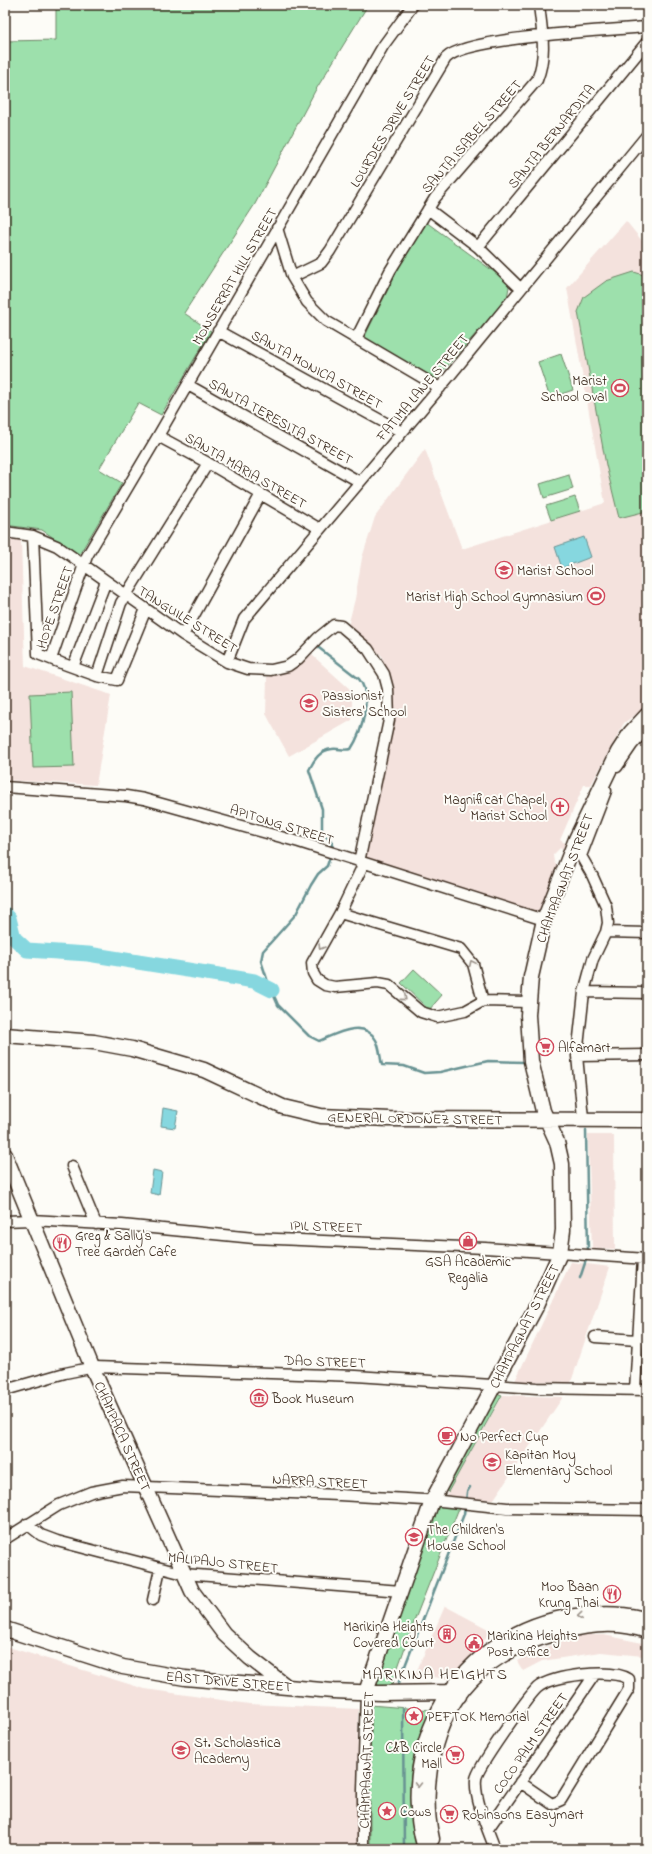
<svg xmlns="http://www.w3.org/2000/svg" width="652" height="1854" font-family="'Indie Flower',sans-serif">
  <rect width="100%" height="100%" fill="#fdfcf7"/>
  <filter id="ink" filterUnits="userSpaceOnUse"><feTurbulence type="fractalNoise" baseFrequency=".025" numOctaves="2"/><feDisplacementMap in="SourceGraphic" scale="8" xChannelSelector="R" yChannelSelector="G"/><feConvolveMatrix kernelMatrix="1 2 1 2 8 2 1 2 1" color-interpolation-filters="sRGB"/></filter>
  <g filter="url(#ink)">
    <path fill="#f4e2dd" d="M626 221 647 247V706L624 723 591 785H584L560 840 568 845 565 851 560 848 553 855 554 862 558 867 539 914 363 860 394 710 382 656 348 626 355 599 362 558 375 517 425 449 462 549 605 503 567 288Z
      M5 539 21 540 25 666 111 695 96 785 5 780Z
      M312 655 352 691V720L289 756 266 714 267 677 290 670Z
      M588 1135H614L615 1249 592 1248Z
      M571 1262 610 1267 571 1382 515 1381Z
      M503 1395 563 1397 494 1499H444Z
      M445 1606 490 1630 479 1650 450 1679 415 1675Z
      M586 1635H604L647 1644V1650L643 1656 601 1652 542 1661 523 1671 517 1661 563 1639Z
      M5 1646 145 1689 249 1704 358 1709 357 1849H5Z"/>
    <path fill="#9de0ac" stroke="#6c8565" d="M56 5H368L315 91 255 204 184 313 211 331 161 415 138 403 99 469 122 483 79 555 42 530 5 525V41L56 40Z
      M426 222 508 282 509 287 507 298 436 379 364 338 405 255Z
      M634 272 647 276V511L619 518 606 465 578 312 584 297 606 281Z
      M561 354 573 390 550 398 538 362Z
      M569 475 573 489 544 498 540 484Z
      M575 497 580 511 551 520 546 506Z
      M71 692 74 767 33 768 30 694Z
      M414 969 442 995 429 1010 401 983Z
      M495 1393 502 1395 448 1492 443 1489Z
      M435 1504 459 1508 415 1619 390 1690 372 1686Z
      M370 1705 431 1710C426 1720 421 1731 418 1741 406 1776 410 1814 418 1849H370Z"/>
    <path fill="#86d7df" stroke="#689292" d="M584 537 591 557 562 568 555 547Z
      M163 1108 178 1111 175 1128 161 1126Z
      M153 1170 162 1172 159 1195 150 1193Z"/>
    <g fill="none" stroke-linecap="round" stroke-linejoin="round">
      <path stroke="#689292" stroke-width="2.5" d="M319 648 359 679C373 696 362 732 351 749 343 751 339 748 332 749 320 750 314 760 309 770L322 809V835C328 837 334 841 332 849
        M331 854 327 866 318 874 311 885 296 914 263 951 261 961 268 982 278 1005 309 1036 319 1041C336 1034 364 1018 376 1040 380 1047 380 1057 382 1065L404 1066 424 1073 440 1072 488 1061 524 1062
        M586 1130 588 1252
        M580 1278 586 1260
        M466 1501 467 1492 470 1487
        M398 1684 464 1514 465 1506
        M403 1709 404 1849"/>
      <path stroke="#86d7df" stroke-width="15" d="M5 914 9 918 14 938 27 950 88 954 225 976 254 981 272 990"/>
      <defs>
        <path id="street" d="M428 209 478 247 521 289
          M277 228 292 277 307 302 326 321 440 388
          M478 247 647 42
          M292 277 321 263 330 251 446 58C466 37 611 30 647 27
          M218 331 402 432
          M356 339 390 271 435 198 537 80C547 55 542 31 539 5
          M188 385 360 482
          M158 436 208 463 320 529
          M5 532 33 536 57 546 183 635 227 662 248 669 271 670 288 666 298 659 318 638 334 625 341 626 368 649 384 674 388 689 389 720 359 862
          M33 536 38 654 61 663
          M183 635 261 494
          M51 659 87 556 158 436 383 46 413 5
          M227 662 244 619 448 378 647 135
          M64 664 97 676 117 680 146 609
          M73 667 106 581
          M97 676 121 603 208 463
          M617 767 632 745 647 728
          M5 787 126 796 144 799 299 842 544 920
          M571 852 581 856 592 875 606 906 608 923 606 932 593 959 584 992 577 1056 583 1118
          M581 856 606 791
          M364 863 340 913 312 963 313 973 317 980 325 985 335 987 378 983 389 985 421 1012 437 1017 465 1011 483 1001 528 1002
          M340 913 461 949 473 964 483 1001
          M606 932 647 933
          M584 992 647 993
          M577 1056 647 1055
          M72 1166 96 1224
          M5 1221 31 1220 122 1225 254 1238 485 1248 647 1259
          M595 1337 637 1340
          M5 1390 65 1373 95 1367 356 1376 537 1388 647 1390
          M635 1390 643 1259
          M27 1524 41 1535 57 1541 184 1574 401 1591
          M5 1539 59 1505 91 1492 123 1486 339 1495 441 1501 507 1508 647 1510
          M153 1600 160 1569
          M488 1829 595 1674
          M363 1849V1790L366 1692
          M495 1849C488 1830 474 1799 476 1779 477 1768 527 1698 537 1688 551 1675 613 1668 629 1679V1689L561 1800 552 1804 520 1782"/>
        <path id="secondary" d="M5 1035 94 1042 132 1049 204 1070 283 1107 321 1116 389 1119 647 1120
          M5 1155 92 1367 192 1591 224 1634 250 1658 286 1686
          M5 1629 123 1667 185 1678 333 1691 381 1693 450 1692 459 1696
          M366 1692 432 1501 537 1305 560 1253 563 1230 562 1164 557 1142 543 1111 531 1061 528 1015 531 977 544 920 576 839 618 752 631 732 647 715
          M432 1839C420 1786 433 1720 471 1680 495 1655 528 1640 561 1632 589 1624 619 1621 647 1631
          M425 1849C393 1738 468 1624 584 1615 604 1614 627 1613 647 1620"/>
      </defs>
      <use href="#street" stroke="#3b2a1e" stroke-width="13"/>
      <use href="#secondary" stroke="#3b2a1e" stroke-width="17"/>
      <use href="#street" stroke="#fdfcf7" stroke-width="10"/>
      <use href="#secondary" stroke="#fdfcf7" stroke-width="14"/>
    </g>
    <defs><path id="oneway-chevron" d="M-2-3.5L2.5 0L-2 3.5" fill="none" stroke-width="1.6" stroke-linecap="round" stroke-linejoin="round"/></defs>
    <g stroke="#9c938a">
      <use href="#oneway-chevron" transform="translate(321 947) rotate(120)"/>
      <use href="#oneway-chevron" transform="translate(472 963) rotate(-115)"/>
      <use href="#oneway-chevron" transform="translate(404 998) rotate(41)"/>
      <use href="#oneway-chevron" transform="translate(580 1616) rotate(175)"/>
      <use href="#oneway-chevron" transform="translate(418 1785) rotate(91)"/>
    </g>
  </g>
  <defs>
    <symbol id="stadium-ring" viewBox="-11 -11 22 22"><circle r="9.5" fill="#fdfcf7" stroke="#d1495b" stroke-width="1.5"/><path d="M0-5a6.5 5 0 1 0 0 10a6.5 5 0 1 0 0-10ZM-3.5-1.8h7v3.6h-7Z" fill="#d1495b"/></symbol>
    <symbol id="school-ring" viewBox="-11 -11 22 22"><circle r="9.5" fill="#fdfcf7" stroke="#d1495b" stroke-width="1.5"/><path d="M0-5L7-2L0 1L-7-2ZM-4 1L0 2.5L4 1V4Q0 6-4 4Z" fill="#d1495b"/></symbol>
    <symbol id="church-ring" viewBox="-11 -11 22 22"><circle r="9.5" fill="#fdfcf7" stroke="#d1495b" stroke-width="1.5"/><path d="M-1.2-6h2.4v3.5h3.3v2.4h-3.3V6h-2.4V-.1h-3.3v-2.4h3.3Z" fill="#d1495b"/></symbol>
    <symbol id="supermarket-ring" viewBox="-11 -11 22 22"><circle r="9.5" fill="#fdfcf7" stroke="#d1495b" stroke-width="1.5"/><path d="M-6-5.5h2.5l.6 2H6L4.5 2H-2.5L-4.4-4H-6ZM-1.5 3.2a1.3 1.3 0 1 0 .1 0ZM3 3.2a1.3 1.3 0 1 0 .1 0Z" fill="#d1495b"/></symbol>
    <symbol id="shop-ring" viewBox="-11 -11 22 22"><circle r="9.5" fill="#fdfcf7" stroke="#d1495b" stroke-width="1.5"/><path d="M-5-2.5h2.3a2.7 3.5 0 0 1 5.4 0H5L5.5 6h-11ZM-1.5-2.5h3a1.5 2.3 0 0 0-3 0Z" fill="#d1495b"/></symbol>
    <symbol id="restaurant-ring" viewBox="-11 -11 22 22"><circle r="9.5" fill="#fdfcf7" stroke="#d1495b" stroke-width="1.5"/><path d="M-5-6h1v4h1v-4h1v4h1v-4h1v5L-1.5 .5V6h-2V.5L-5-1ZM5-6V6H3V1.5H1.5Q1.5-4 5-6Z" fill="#d1495b"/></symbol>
    <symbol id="museum-ring" viewBox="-11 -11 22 22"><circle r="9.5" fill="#fdfcf7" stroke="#d1495b" stroke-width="1.5"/><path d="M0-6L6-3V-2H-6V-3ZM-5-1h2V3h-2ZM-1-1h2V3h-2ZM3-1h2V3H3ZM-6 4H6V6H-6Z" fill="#d1495b"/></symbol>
    <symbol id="cafe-ring" viewBox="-11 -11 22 22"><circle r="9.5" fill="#fdfcf7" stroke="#d1495b" stroke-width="1.5"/><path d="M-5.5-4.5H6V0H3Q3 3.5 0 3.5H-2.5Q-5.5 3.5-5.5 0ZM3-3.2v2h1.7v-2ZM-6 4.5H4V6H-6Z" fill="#d1495b"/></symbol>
    <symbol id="building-ring" viewBox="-11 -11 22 22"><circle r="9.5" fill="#fdfcf7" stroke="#d1495b" stroke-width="1.5"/><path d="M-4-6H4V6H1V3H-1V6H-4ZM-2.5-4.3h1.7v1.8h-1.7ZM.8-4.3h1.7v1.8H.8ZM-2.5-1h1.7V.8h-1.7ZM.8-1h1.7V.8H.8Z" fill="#d1495b"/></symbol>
    <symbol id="civic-ring" viewBox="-11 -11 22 22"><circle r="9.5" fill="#fdfcf7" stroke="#d1495b" stroke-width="1.5"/><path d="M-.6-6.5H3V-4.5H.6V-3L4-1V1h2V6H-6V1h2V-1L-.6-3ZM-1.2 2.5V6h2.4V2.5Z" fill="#d1495b"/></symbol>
    <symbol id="sight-ring" viewBox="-11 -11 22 22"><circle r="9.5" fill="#fdfcf7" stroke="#d1495b" stroke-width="1.5"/><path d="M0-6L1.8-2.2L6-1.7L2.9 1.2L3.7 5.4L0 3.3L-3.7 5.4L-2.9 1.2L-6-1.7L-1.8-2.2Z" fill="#d1495b"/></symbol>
  </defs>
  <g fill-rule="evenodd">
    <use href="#stadium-ring" x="610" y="378" width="20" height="20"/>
    <use href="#school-ring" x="494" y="560" width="20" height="20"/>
    <use href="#stadium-ring" x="586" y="586" width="20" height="20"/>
    <use href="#school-ring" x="299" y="693" width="20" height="20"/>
    <use href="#church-ring" x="550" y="797" width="20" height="20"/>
    <use href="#supermarket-ring" x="535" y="1037" width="20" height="20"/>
    <use href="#shop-ring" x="458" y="1231" width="20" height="20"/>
    <use href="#restaurant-ring" x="52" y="1233" width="20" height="20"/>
    <use href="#museum-ring" x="249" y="1388" width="20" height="20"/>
    <use href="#cafe-ring" x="437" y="1426" width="20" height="20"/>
    <use href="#school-ring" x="482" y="1452" width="20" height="20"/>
    <use href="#school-ring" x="404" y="1527" width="20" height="20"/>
    <use href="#restaurant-ring" x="602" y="1584" width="20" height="20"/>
    <use href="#building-ring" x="437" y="1624" width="20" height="20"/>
    <use href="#civic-ring" x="464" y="1633" width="20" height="20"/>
    <use href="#sight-ring" x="404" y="1706" width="20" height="20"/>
    <use href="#school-ring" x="171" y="1740" width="20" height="20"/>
    <use href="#supermarket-ring" x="445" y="1745" width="20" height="20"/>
    <use href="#sight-ring" x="377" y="1801" width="20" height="20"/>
    <use href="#supermarket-ring" x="439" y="1804" width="20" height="20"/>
  </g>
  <g text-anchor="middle" stroke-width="4" stroke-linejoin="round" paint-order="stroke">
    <g font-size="14" fill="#3b2a1e" stroke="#fdfcf7">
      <text transform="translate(392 121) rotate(-59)" y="5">LOURDES DRIVE STREET</text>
      <text transform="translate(471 136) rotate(-49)" y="5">SANTA ISABEL STREET</text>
      <text transform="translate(551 136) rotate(-51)" y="5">SANTA BERNARDITA</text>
      <text transform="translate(234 276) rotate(-60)" y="5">MONSERRAT HILL STREET</text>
      <text transform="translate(317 369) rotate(29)" y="5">SANTA MONICA STREET</text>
      <text transform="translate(422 387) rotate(-50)" y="5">FATIMA LANE STREET</text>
      <text transform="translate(281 421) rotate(29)" y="5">SANTA TERESITA STREET</text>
      <text transform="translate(246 470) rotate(30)" y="5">SANTA MARIA STREET</text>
      <text transform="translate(54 607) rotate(-71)" y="5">HOPE STREET</text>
      <text transform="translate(188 619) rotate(32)" y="5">TANGUILE STREET</text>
      <text transform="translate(282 824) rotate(17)" y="5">APITONG STREET</text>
      <text transform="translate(564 878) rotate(-69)" y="5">CHAMPAGNAT STREET</text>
      <text transform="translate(415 1118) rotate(1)" y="5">GENERAL ORDOÑEZ STREET</text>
      <text transform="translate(326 1226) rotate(2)" y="5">IPIL STREET</text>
      <text transform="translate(524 1326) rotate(-63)" y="5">CHAMPAGNAT STREET</text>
      <text transform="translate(325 1361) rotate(2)" y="5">DAO STREET</text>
      <text transform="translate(123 1436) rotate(66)" y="5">CHAMPACA STREET</text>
      <text transform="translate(320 1481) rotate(3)" y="5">NARRA STREET</text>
      <text transform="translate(223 1562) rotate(6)" y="5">MALIPAJO STREET</text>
      <text transform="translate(229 1681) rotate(5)" y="5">EAST DRIVE STREET</text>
      <text transform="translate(530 1743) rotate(-55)" y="5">COCO PALM STREET</text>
      <text transform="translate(366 1760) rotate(-88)" y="5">CHAMPAGNAT STREET</text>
    </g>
    <g font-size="14" fill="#3b2a1e" stroke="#fdfcf7" text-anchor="start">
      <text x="607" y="385" text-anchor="end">Marist<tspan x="607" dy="16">School Oval</tspan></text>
      <text x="517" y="575">Marist School</text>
      <text x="583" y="601" text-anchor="end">Marist High School Gymnasium</text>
      <text x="322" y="700">Passionist<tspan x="322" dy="16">Sisters' School</tspan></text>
      <text x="547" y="804" text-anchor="end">Magnificat Chapel,<tspan x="547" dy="16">Marist School</tspan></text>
      <text x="558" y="1052">Alfamart</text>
      <text x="75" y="1240">Greg &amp; Sally's<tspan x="75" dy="16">Tree Garden Cafe</tspan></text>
      <text x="468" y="1266" text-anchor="middle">GSA Academic<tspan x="468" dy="16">Regalia</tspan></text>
      <text x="272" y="1403">Book Museum</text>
      <text x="460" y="1441">No Perfect Cup</text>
      <text x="505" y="1459">Kapitan Moy<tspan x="505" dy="16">Elementary School</tspan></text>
      <text x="427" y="1534">The Children's<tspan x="427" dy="16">House School</tspan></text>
      <text x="599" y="1591" text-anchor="end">Moo Baan<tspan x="599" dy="16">Krung Thai</tspan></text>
      <text x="434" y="1631" text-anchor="end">Marikina Heights<tspan x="434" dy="16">Covered Court</tspan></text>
      <text x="487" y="1640">Marikina Heights<tspan x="487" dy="16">Post Office</tspan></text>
      <text x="427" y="1721">PEFTOK Memorial</text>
      <text x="194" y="1747">St. Scholastica<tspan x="194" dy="16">Academy</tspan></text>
      <text x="442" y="1752" text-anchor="end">C&amp;B Circle<tspan x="442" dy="16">Mall</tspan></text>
      <text x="400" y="1816">Cows</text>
      <text x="462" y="1819">Robinsons Easymart</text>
    </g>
    <g font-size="16" letter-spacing="1" fill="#3b2a1e" stroke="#fdfcf7">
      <text x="435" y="1679">MARIKINA HEIGHTS</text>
    </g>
  </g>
  <rect width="652" height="1854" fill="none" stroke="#fdfcf7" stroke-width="20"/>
  <rect x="10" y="10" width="632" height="1834" fill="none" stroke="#3b2a1e" stroke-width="1.5" filter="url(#ink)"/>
</svg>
